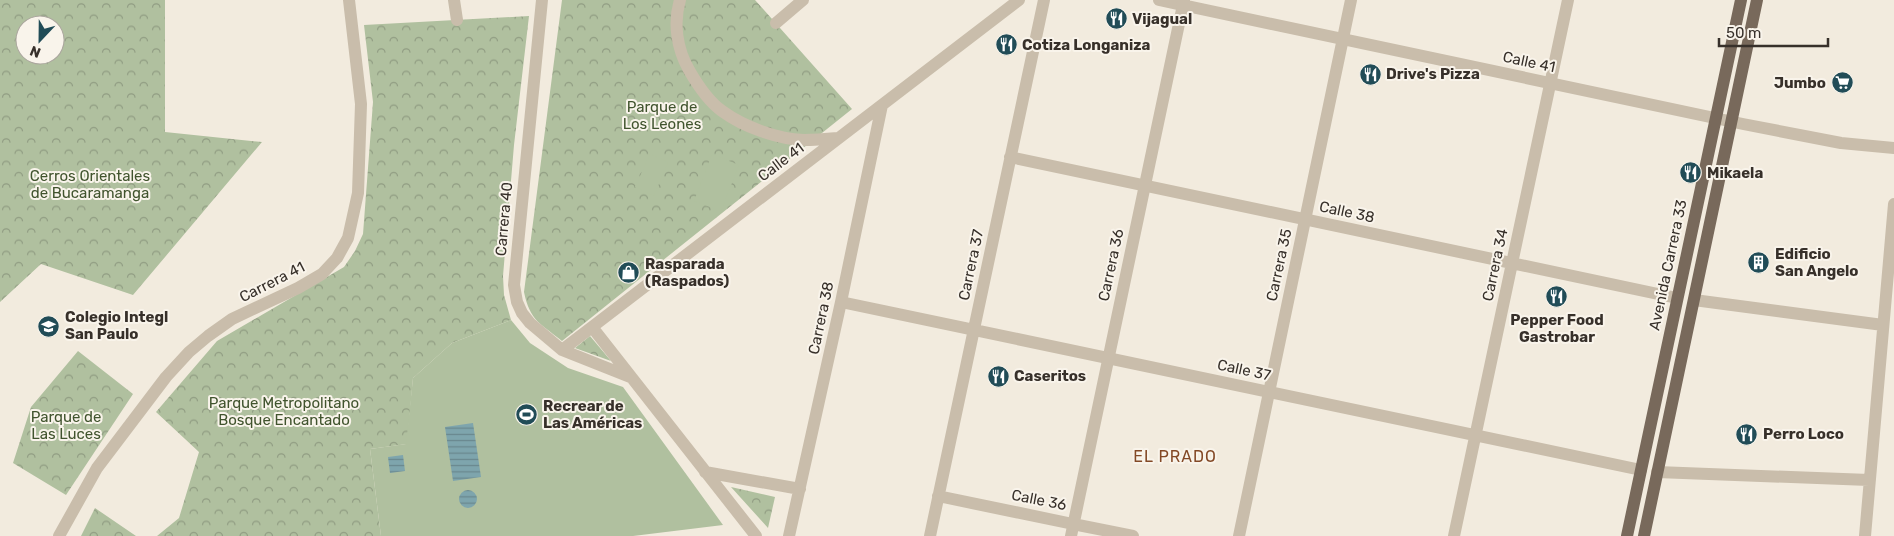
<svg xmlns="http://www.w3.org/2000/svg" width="1894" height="536" font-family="Rubik,sans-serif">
  <defs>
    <pattern id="forest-crowns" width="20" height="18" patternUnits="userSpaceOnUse" patternTransform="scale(1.25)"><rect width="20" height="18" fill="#b0c09f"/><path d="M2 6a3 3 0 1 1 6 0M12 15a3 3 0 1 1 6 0" fill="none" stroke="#909c82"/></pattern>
    <pattern id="water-rules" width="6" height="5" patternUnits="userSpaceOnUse" patternTransform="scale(1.25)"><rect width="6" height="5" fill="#7ea5ad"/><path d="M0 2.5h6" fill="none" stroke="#68878d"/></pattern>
  </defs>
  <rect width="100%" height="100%" fill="#f2ebde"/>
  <path fill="url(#forest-crowns)" fill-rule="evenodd" d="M0 0H165V132L262 142 133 295 41 264 0 302ZM25 25H55V55H25Z
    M562 0H755L852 109 562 341C540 323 530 321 524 292Z
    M529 16 514 145 503 276 504 295 511 320 452 343 413 378 407 444 370 449 381 536H157L179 518 199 452 156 412 217 341 344 267 355 251 363 234 373 102 364 25Z
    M590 336 611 361 575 348Z
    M78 351 133 394 66 495 13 463 31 407Z
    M731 487 775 497 768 528Z
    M95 508 136 536H81Z"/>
  <path fill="#b0c09f" d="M650 154 668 162 654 196 635 187Z
    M712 154 739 165 721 211 694 201Z
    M511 320 530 343 568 368 623 387 723 525 633 536H381L370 449 406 444 413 378 452 343Z"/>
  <path fill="url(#water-rules)" d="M473 423 481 477 453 481 445 427Z
    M403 455 405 471 390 473 388 457Z
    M459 499a9 9 0 1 1 18 0a9 9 0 1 1-18 0Z"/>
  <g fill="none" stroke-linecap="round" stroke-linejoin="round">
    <path stroke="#c9bdab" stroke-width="12" d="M454 0 457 20
      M542 0 514 285 517 302 522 313 530 323 562 350 630 377
      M680 0C673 23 677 49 689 70 697 84 708 101 722 111 744 127 777 139 804 140 815 140 827 139 838 138
      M1159 0 1182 5
      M776 23 803 0
      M1010 157 1677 298
      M1694 300 1883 325
      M841 302 1641 470
      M592 327 756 536
      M562 350 1019 0
      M705 472 800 489
      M1657 472 1869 480
      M938 496 1073 524
      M59 536 97 468 166 377 189 352 208 336 232 319 298 288 322 274 337 258 348 238 358 193 361 104 349 0
      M789 536 841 302 882 105
      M930 536 1044 0
      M1454 536 1568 0
      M1865 536 1894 204"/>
    <path stroke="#c9bdab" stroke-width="12" d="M1182 5 1743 124 1841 143 1894 148
      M1073 524 1133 536
      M1071 536 1184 0
      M1239 536 1351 0"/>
    <path stroke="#78695b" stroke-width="12" d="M1627 536 1741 0
      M1644 536 1757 0"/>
  </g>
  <defs>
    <symbol id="restaurant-disc" viewBox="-11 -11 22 22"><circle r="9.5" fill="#214c57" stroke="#f9f4eb"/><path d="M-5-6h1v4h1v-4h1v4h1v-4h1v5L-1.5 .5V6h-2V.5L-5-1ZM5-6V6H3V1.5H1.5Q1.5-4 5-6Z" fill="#fff"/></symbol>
    <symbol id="supermarket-disc" viewBox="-11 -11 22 22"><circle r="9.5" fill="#214c57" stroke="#f9f4eb"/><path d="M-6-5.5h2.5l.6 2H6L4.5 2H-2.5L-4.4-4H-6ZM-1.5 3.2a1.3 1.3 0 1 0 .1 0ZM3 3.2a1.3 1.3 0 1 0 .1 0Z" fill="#fff"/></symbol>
    <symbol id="building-disc" viewBox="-11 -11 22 22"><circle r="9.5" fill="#214c57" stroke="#f9f4eb"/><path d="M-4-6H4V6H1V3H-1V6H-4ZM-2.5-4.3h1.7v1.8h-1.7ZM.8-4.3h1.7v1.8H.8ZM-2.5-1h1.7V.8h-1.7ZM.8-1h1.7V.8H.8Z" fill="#fff"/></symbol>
    <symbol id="shop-disc" viewBox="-11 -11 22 22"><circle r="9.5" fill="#214c57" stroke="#f9f4eb"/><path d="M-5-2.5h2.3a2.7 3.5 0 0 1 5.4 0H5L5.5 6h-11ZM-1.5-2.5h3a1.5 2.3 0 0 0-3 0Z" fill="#fff"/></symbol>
    <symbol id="school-disc" viewBox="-11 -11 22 22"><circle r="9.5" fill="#214c57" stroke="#f9f4eb"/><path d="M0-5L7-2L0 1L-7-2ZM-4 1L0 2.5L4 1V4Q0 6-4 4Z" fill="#fff"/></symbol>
    <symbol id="stadium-disc" viewBox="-11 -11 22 22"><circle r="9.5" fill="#214c57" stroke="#f9f4eb"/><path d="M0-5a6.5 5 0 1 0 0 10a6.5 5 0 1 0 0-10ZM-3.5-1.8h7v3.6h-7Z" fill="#fff"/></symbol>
  </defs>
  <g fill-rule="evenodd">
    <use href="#restaurant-disc" x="1104" y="6" width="25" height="25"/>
    <use href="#restaurant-disc" x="994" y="32" width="25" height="25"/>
    <use href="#restaurant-disc" x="1358" y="62" width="25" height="25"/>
    <use href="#supermarket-disc" x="1830" y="70" width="25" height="25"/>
    <use href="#restaurant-disc" x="1678" y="160" width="25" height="25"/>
    <use href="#building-disc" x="1746" y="250" width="25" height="25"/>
    <use href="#shop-disc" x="616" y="260" width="25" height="25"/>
    <use href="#restaurant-disc" x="1544" y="284" width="25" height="25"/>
    <use href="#school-disc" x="36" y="314" width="25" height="25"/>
    <use href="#restaurant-disc" x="986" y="364" width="25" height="25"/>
    <use href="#stadium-disc" x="514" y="402" width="25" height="25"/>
    <use href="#restaurant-disc" x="1734" y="422" width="25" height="25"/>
  </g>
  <g text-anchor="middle" stroke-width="4" stroke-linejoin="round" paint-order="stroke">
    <g font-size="15" font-weight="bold" fill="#37302a" stroke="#f9f4eb" text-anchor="start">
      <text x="1132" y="24">Vijagual</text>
      <text x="1022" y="50">Cotiza Longaniza</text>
      <text x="1386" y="79">Drive's Pizza</text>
      <text x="1826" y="88" text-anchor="end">Jumbo</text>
      <text x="1707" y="178">Mikaela</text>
      <text x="1775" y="259">Edificio<tspan x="1775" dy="17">San Angelo</tspan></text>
      <text x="645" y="269">Rasparada<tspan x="645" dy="17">(Raspados)</tspan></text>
      <text x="65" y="322">Colegio Integl<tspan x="65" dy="17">San Paulo</tspan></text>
      <text x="1557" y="325" text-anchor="middle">Pepper Food<tspan x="1557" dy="17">Gastrobar</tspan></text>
      <text x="1014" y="381">Caseritos</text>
      <text x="543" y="411">Recrear de<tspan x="543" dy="17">Las Américas</tspan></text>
      <text x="1763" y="439">Perro Loco</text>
    </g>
    <g font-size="15" fill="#37302a" stroke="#f9f4eb">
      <text transform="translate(1529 62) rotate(12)" y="5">Calle 41</text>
      <text transform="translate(781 162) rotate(-37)" y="5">Calle 41</text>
      <text transform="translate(1347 212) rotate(12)" y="5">Calle 38</text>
      <text transform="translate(504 219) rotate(-85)" y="5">Carrera 40</text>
      <text transform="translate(971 265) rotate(-78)" y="5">Carrera 37</text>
      <text transform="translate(1111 265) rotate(-78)" y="5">Carrera 36</text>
      <text transform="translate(1279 265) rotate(-78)" y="5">Carrera 35</text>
      <text transform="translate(1495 265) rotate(-78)" y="5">Carrera 34</text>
      <text transform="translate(1668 265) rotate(-78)" y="5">Avenida Carrera 33</text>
      <text transform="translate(272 282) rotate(-27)" y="5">Carrera 41</text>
      <text transform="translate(821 318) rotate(-78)" y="5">Carrera 38</text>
      <text transform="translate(1244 370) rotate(12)" y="5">Calle 37</text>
      <text transform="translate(1039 500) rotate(11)" y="5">Calle 36</text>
    </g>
    <g font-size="15" fill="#41542e" stroke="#f9f4eb">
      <text x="662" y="112">Parque de<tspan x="662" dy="17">Los Leones</tspan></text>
      <text x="90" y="181">Cerros Orientales<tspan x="90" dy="17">de Bucaramanga</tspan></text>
      <text x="284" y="408">Parque Metropolitano<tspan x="284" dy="17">Bosque Encantado</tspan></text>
      <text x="66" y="422">Parque de<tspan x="66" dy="17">Las Luces</tspan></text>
    </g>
    <g font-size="16" letter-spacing="1" fill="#834926" stroke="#f9f4eb">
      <text x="1175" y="462">EL PRADO</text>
    </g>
  </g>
  <g transform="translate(40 40) rotate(202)"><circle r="24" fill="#f9f4eb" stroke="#aba69e"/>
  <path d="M0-4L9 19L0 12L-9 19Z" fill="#214c57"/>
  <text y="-8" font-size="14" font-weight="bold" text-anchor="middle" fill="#37302a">N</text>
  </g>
  <path d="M1719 38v8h109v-8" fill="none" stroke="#37302a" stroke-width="2.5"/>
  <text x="1726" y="38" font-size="15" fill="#37302a" stroke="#f9f4eb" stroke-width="4" paint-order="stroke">50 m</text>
</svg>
